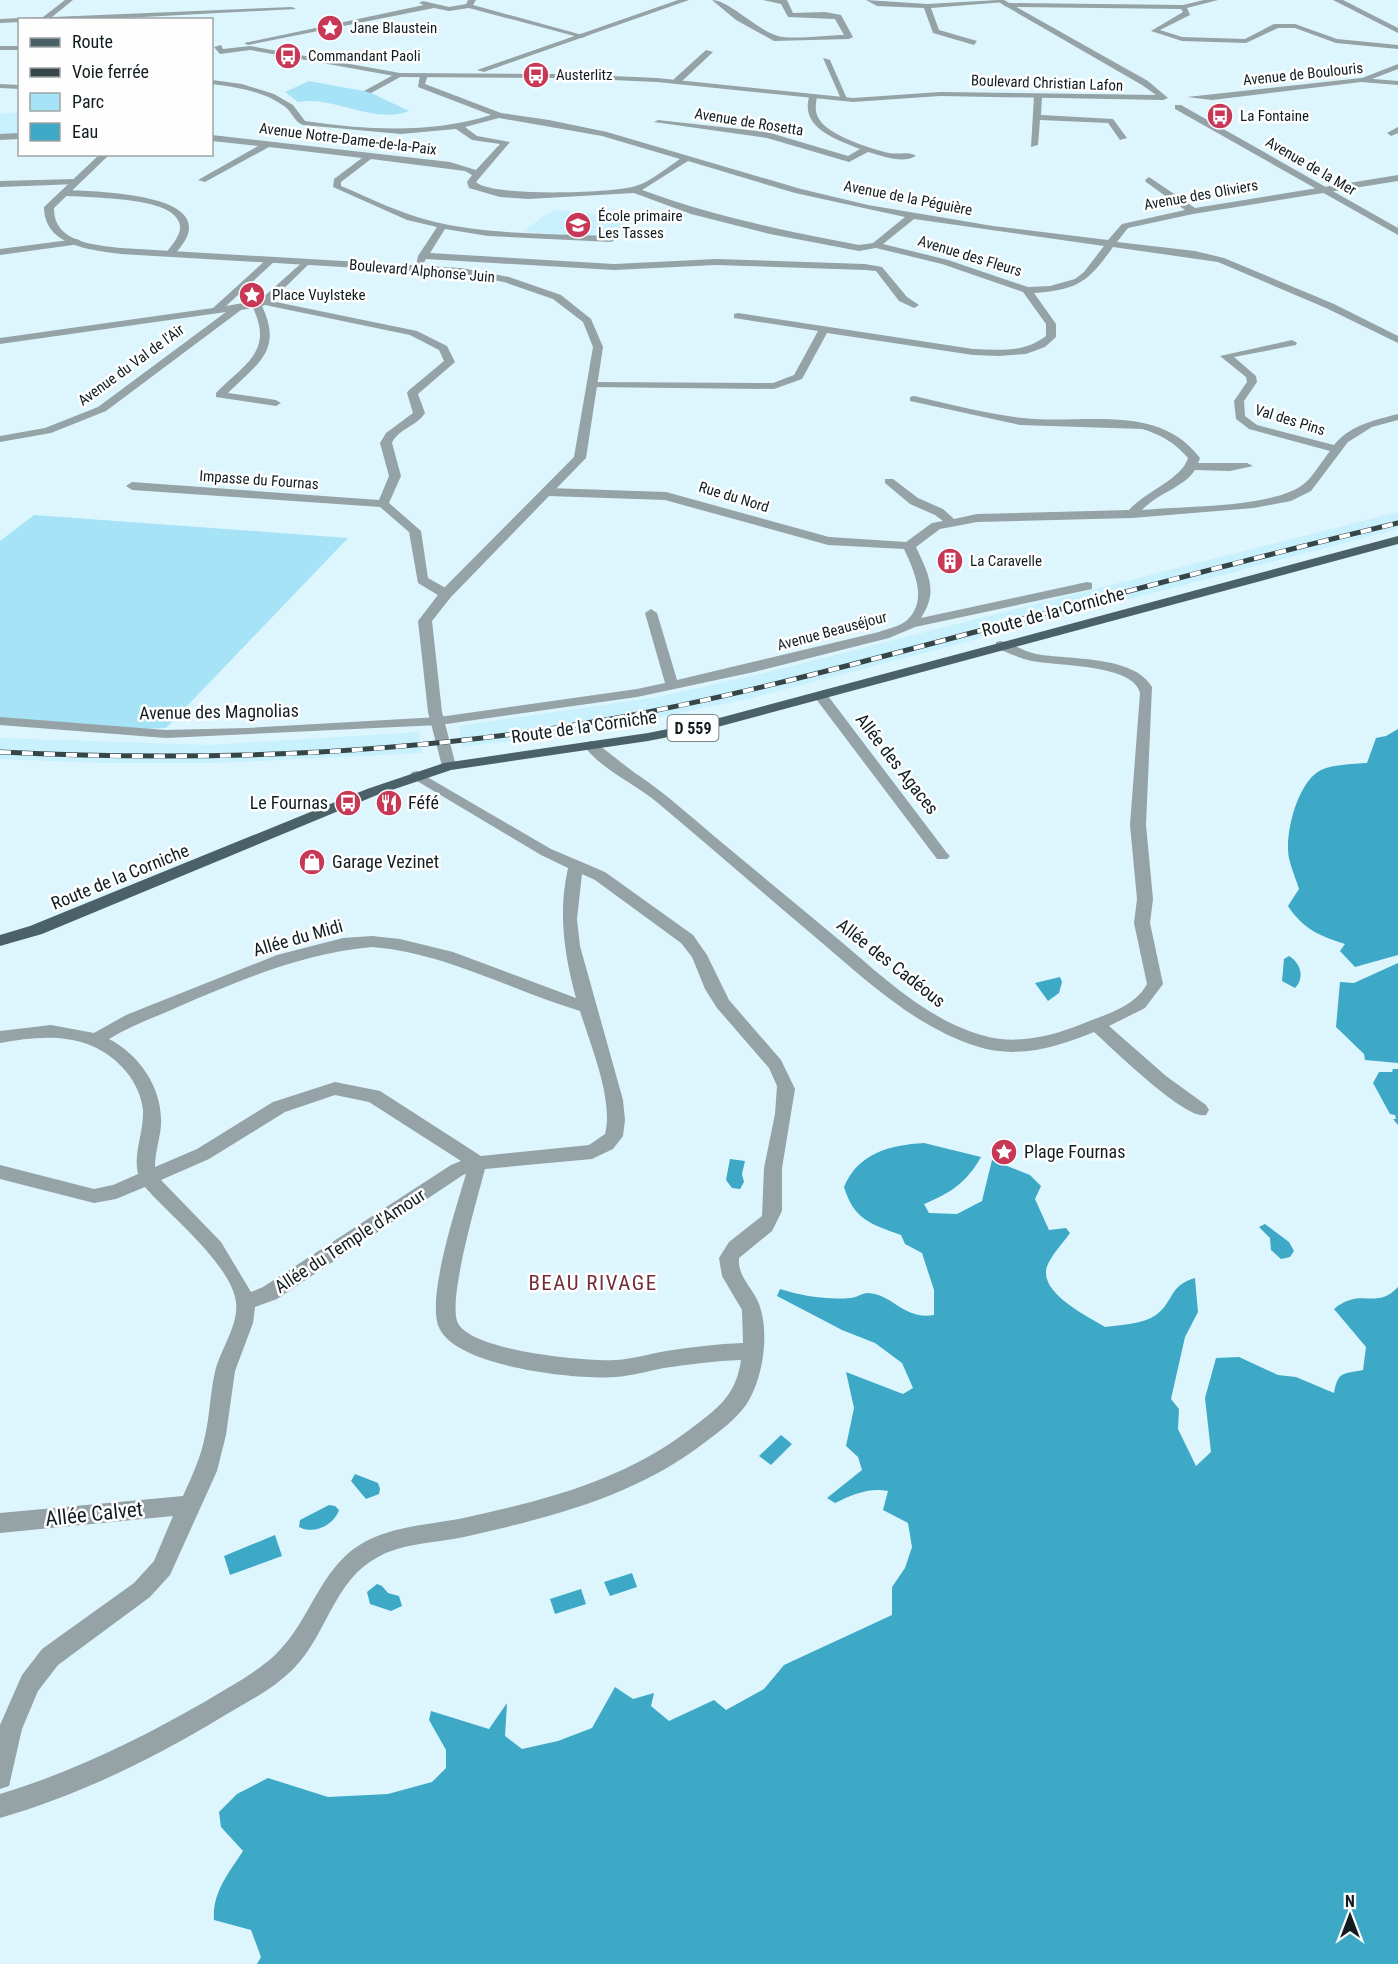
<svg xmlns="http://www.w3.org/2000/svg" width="1398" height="1964" font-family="'Roboto Condensed',sans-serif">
  <rect width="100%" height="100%" fill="#ddf6fe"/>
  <path fill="#c8f0fd" d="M19 112V134L0 135V114Z
    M555 210 628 218 618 237 523 232 542 217Z
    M1398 512V529L748 699 589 731 462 747 459 726 658 697 768 672Z
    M419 732 422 753 216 763H103L0 759V738L209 745Z"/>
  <path fill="#a6e3f6" d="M309 81 369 92 409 111C374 125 334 95 298 102L285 92Z
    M34 515 348 538 166 728 135 729 0 718V541Z"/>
  <path fill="#3da9c6" d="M1398 729V955L1355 967 1340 951 1345 944C1320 936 1303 929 1288 906L1299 889C1296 879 1291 868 1289 858 1284 834 1298 781 1321 770 1334 764 1354 764 1367 763L1376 738 1386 736Z
    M1289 956C1301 963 1305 978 1295 988L1282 981 1284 959Z
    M1398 963V1063L1365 1060 1364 1054 1336 1027 1340 982 1354 983Z
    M1060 977 1062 982 1059 993 1048 1001 1035 983Z
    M1393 1069H1398V1125L1393 1119H1396L1395 1115 1390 1114 1373 1083 1379 1072H1392Z
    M924 1143 981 1157C967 1182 951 1193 924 1204L929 1213 957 1214 982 1201 992 1160 1030 1175 1041 1186 1035 1199 1049 1230 1066 1228 1070 1233C1063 1243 1053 1253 1048 1264 1035 1291 1087 1316 1105 1327 1120 1325 1143 1324 1156 1315 1174 1302 1168 1286 1195 1278L1198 1312 1185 1337 1171 1399 1179 1409 1178 1429 1196 1466 1211 1452 1205 1398 1216 1358 1239 1357 1278 1375 1296 1377 1334 1393C1338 1371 1343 1374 1363 1370L1366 1347 1334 1309C1361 1286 1376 1311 1398 1287V1964H257L261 1957 251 1930 214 1920C212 1893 228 1874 243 1851L221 1827 219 1812 237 1794 268 1778 328 1797 388 1794 432 1782 446 1768V1750L429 1720 431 1711 489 1729 507 1703 505 1736 522 1749 558 1741 592 1728 615 1687 633 1699 654 1693 651 1706 669 1721 714 1700 726 1710 764 1689 784 1665 892 1615V1587L905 1568 912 1547 908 1523 883 1510 888 1491C870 1487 851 1495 835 1503L827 1498 862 1470 858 1457 846 1446 854 1408 846 1372 903 1394 913 1388 902 1363 875 1343 842 1330 777 1296 780 1289C802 1296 827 1300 850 1298 856 1298 862 1293 868 1293 893 1294 903 1320 934 1315V1290L922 1253 905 1244 901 1235C871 1224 854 1220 844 1187 858 1153 890 1145 924 1143Z
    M730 1159 745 1161 742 1174 744 1182 740 1189 732 1188 726 1180Z
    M1265 1224 1289 1242 1294 1251 1290 1257 1281 1259 1271 1250 1270 1238 1259 1227Z
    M781 1435 792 1444 771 1465 759 1456Z
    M355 1474 378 1483 380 1489 379 1494 366 1499 351 1481Z
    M329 1505 335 1506 339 1510C334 1525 314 1535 299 1527L300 1520Z
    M275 1535 282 1556 230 1575 224 1556Z
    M632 1573 637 1587 610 1596 604 1582Z
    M377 1584 382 1586 388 1593 399 1596 402 1606 391 1611 370 1604 367 1592Z
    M581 1589 586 1604 555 1614 550 1599Z"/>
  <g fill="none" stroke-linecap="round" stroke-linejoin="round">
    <path fill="#95a2a6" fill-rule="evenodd" d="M65 0H73L52 17 292 7 296 9 87 20H20V22L0 23V19L43 17Z
      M468 0H476L473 5 586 36 582 38 469 8 449 11 434 8 248 45 244 43 424 5 419 3 423 1 449 7 466 4Z
      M712 0C729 0 758 31 778 36 791 40 829 35 844 35L835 19 788 17 781 4 763 0H787L793 13 825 12 841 15 853 37 849 39 774 41 736 20Z
      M866 0 927 4 998 0 1005 2 931 8 939 30 977 41 974 45 933 33 924 8 877 6Z
      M1204 0H1218L1187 8 1190 15 1160 30 1182 37 1245 39 1274 24H1295L1337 39 1398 45V49L1336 43 1295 28H1278L1246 43 1182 41 1151 31 1183 12 1181 9 1007 7 1003 5 1007 3 1183 5Z
      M1333 0H1343L1398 28V33Z
      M706 50 713 52 680 83H674V79Z
      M823 58 830 60 848 101 841 99Z
      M1398 64V69L1364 82 1357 80Z
      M397 73 404 75 371 93 364 91Z
      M424 73 428 75 425 84 501 113 549 120 607 132 801 189 868 205 993 226 1108 240 1122 224 1185 210 1146 182 1145 180 1149 177 1195 208 1398 175V181L1193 214 1128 228 1117 242 1195 251 1224 258 1334 304 1398 336V343L1326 308 1218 262 1113 247C1088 282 1078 290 1034 293L1056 324V337L1045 347 1026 354 999 356 973 355 827 333 802 379 774 389 589 387V383L593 382 773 383 794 375 818 331 734 318V314L738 313 973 349C999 350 1024 353 1046 336V324L1023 292 942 264 876 248 859 251 770 234 691 214 634 193 528 199 500 197 469 188 467 182 472 175 465 171 371 159 341 182V186C365 196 389 208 414 216 476 236 546 233 611 236L616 239 611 242 488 236 445 229 430 253 614 264 716 259 865 264 882 267 907 297 919 305 914 308 899 301 876 271 865 270 716 265 614 270 426 259 422 266H416L418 256 437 227 407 220 333 187 334 179 362 158 269 147 205 182 198 180 258 146 212 141V135L450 162 476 170 500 144 472 140 456 129 401 134 303 125C294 122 292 111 284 106 263 91 236 87 212 84V80L242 84 274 94 293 105 305 121C368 130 430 134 491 115L418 87 420 75ZM499 118 602 136 680 159C666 168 648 184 632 187 608 193 491 197 476 182L510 142 477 136 465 127ZM688 161 795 193 905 217 873 243 859 245C785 231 713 216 642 190ZM914 219 1104 246 1084 272 1075 279 1050 286 1028 287 948 260 883 244Z
      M0 84 20 85V89L0 88Z
      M810 94 817 96C816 104 814 111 819 119 828 135 871 149 889 153 898 155 909 151 916 156 903 164 882 156 868 152L849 162 767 138 654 122 658 120 767 132 848 156 860 149C836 139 798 128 810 94Z
      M1038 94 1042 96 1041 115 1113 119 1127 138 1120 140 1108 123 1040 120 1038 145 1031 147 1034 96Z
      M1398 127V133L1391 136 1387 133Z
      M20 133V139L0 140V134Z
      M75 179 79 182 78 184 0 187V181Z
      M63 190C87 191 191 192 189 228 189 238 180 248 173 256H167L165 254C171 246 181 236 180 226 177 194 82 199 60 195L59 193Z
      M77 239 82 242 80 244 0 255V249Z
      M268 258 276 260 226 306 260 300 306 259 309 260V264L271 301 417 331 447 346 455 362 418 394 425 413C417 426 398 429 392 443L401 476 389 503 421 531 428 578 451 591V597H441L418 583 409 532 380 507 132 490 126 486 132 482 379 500 389 476 380 443 386 433 413 413 407 393 408 391 444 361 439 350 410 335 265 305 262 306C283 351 258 363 228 393L276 400 281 403 276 406 216 397V393C244 364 274 352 253 308L241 310 106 411 51 433 0 442V436L45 428 98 407 226 312 0 344V338L213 308Z
      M1292 340 1297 343 1296 345 1234 357 1256 376 1257 382 1244 401 1245 416 1257 425 1334 445C1350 425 1375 420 1398 414V420L1372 427 1348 442 1311 491 1291 501 1254 508 1132 518 977 522 940 529 916 547C928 574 939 590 921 618L1087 582 1092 583V589L915 627 889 638 754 672 637 697 439 725 166 738 0 725V717L166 730 247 728 439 717 637 689 665 683 645 613 651 609 657 613 677 680 879 632C887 629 900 626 906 621 929 601 914 571 904 549L828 545 665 500 548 496 542 492 548 488 666 492 829 537 906 542 932 523 943 521 935 515 910 504 885 483V479H893L918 498 943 509 954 519 977 514 1129 510C1146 491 1182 479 1188 458 1175 443 1162 435 1142 429L1020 425 910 401V397L914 396C950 404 986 414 1023 418 1083 425 1158 402 1200 458L1198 463H1247L1253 466 1230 471 1195 470C1183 488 1158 493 1142 510 1183 506 1268 508 1301 486 1312 479 1321 462 1330 451L1249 429 1236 419 1234 401 1247 382 1246 377 1220 356Z
      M1001 641C1013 644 1023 651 1036 654 1068 660 1134 655 1152 687L1146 825 1153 899 1150 923 1163 984 1145 1008 1109 1026 1166 1076 1206 1105 1209 1110 1206 1115C1186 1121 1112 1048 1094 1032 1058 1047 1018 1059 979 1047 914 1027 865 979 814 936 762 892 710 847 658 803 634 783 602 770 583 745L590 741C599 743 627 768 638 775 669 796 697 822 726 846 763 877 801 908 838 939 882 976 928 1021 985 1036 1017 1045 1052 1036 1082 1024 1104 1015 1135 1007 1147 984L1134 923 1137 899 1130 825 1140 693C1134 664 1056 666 1032 661 1019 658 1008 653 996 648V642Z
      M820 691 825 692 947 853 950 856 947 859H937L813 695Z
      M417 771 551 849 605 872 693 935 707 955 729 1000 781 1060 795 1089 782 1168V1211L772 1231 739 1258C737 1276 753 1288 759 1304 770 1333 763 1380 746 1405 735 1420 719 1432 704 1443 634 1497 548 1518 464 1537 436 1543 403 1543 378 1557 334 1580 327 1634 295 1667 274 1689 247 1702 222 1717 151 1760 79 1795 0 1818V1794C73 1772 140 1739 206 1701 229 1687 254 1674 274 1656 314 1619 320 1559 375 1537 402 1526 430 1524 459 1519 541 1501 621 1482 689 1430 717 1409 736 1396 741 1360 715 1361 690 1364 664 1368 648 1371 632 1376 615 1377 578 1380 451 1367 438 1325 428 1293 456 1208 466 1174L463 1175 277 1299 255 1307 253 1323 235 1371 226 1435 217 1471 170 1575 150 1597 58 1665 38 1691 22 1729 9 1786 0 1789V1725L22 1675 42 1649 134 1583 154 1561 173 1516 0 1533V1513L183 1496C192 1476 201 1457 205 1436 210 1415 210 1393 215 1372 220 1350 239 1325 236 1302 231 1264 169 1215 145 1187L116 1199 94 1203 0 1179V1165L94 1189 113 1185 138 1174C133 1153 144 1132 143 1110 141 1093 133 1078 121 1066 88 1032 43 1035 0 1043V1031L51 1025 94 1033 126 1015 277 955 343 938 372 936 400 939 453 952 576 998C564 953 558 913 568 868L541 855 412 778 410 775 412 772ZM582 874 595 880 681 943 692 957 705 989 717 1008 769 1068 777 1086 775 1114 764 1168 762 1216 729 1242 719 1258 722 1276 742 1310 743 1343C717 1344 691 1347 666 1351 649 1354 633 1359 616 1360 588 1362 467 1351 457 1321 449 1294 477 1200 485 1169L592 1159 613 1149 623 1136 625 1120 623 1100 580 946 577 919ZM372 947C446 953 510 990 580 1011 590 1044 614 1100 605 1134L589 1145 481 1156 380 1091 335 1082 273 1102 197 1149 155 1167C155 1152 160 1139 161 1125 163 1089 140 1055 109 1039 132 1025 156 1017 180 1006 243 979 304 953 372 947ZM335 1095 369 1102 461 1161 451 1165 263 1287 251 1292 221 1242 161 1180 209 1159 285 1112Z"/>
    <path fill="#95a2a6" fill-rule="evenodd" d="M678 0H689L484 72 477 70Z
      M995 0H1004L1148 81 1168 98 1163 100 940 96 853 102 657 82 568 78 400 77 250 50 220 54 214 47 221 45 223 49 250 46 400 73 568 74 657 78 853 98 940 92 1156 95 1142 85Z
      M0 46H20V50H0Z
      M1361 78 1398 81V85L1361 82 1212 100 1187 97Z
      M1175 105H1181L1398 228V235L1175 109Z
      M100 154H110L54 208C53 242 94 245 121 248L461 268 509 277 561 295 591 319 603 347 586 458 451 597 432 621 442 712 456 766 454 769H444L442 766 428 712 418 621 441 591 574 457 593 347 583 322 553 299 504 282 461 274 121 254C91 250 44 246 44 207Z"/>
    <path fill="#4b6168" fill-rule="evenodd" d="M1398 536V544L710 729 648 741 451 770 377 795 42 934 0 946V935L30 926 367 789 444 763 648 733 708 721Z"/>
    <defs>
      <path id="rail" d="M0 752C201 762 401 755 599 721 726 699 851 665 975 632 1116 594 1256 557 1398 523"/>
    </defs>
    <use href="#rail" stroke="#364548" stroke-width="5"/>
    <use href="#rail" stroke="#fefefe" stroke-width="4" stroke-dasharray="11" stroke-linecap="butt"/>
  </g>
  <defs>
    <symbol id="sight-disc" viewBox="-11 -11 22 22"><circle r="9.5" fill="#c73756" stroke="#fefefe"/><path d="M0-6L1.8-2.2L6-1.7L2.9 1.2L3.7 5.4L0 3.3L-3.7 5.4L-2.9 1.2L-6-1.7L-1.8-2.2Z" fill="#fff"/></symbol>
    <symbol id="bus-disc" viewBox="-11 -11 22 22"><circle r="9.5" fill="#c73756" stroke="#fefefe"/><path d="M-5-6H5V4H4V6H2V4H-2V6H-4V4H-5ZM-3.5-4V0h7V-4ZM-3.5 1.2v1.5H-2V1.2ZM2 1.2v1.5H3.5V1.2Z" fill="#fff"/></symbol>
    <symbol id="school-disc" viewBox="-11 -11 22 22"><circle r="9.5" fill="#c73756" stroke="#fefefe"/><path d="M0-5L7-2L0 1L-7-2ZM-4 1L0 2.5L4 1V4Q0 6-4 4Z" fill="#fff"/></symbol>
    <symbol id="building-disc" viewBox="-11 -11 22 22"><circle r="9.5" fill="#c73756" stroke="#fefefe"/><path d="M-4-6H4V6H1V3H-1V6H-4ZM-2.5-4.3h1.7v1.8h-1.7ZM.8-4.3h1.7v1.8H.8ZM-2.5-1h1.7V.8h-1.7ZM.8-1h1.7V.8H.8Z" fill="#fff"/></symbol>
    <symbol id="restaurant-disc" viewBox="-11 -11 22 22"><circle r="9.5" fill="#c73756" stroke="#fefefe"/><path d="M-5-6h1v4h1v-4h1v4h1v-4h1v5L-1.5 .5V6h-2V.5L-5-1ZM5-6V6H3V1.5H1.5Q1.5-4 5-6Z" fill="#fff"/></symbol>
    <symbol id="shop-disc" viewBox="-11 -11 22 22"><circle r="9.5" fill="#c73756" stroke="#fefefe"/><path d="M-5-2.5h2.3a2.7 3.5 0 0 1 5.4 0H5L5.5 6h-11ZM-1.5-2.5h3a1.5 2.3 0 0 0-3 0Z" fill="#fff"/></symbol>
  </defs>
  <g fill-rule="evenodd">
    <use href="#sight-disc" x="315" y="13" width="30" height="30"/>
    <use href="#bus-disc" x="273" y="41" width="30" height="30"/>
    <use href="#bus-disc" x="521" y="60" width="30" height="30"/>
    <use href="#bus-disc" x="1205" y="101" width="30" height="30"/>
    <use href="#school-disc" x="563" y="210" width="30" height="30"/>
    <use href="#sight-disc" x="237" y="280" width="30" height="30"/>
    <use href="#building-disc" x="935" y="546" width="30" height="30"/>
    <use href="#bus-disc" x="333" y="788" width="30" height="30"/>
    <use href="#restaurant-disc" x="374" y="788" width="30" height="30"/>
    <use href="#shop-disc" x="297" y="847" width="30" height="30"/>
    <use href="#sight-disc" x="989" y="1137" width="30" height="30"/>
  </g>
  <g text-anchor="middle" stroke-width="5" stroke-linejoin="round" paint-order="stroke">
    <g font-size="15" fill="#111d20" stroke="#fefefe" text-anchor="start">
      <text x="350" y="33">Jane Blaustein</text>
      <text x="308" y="61">Commandant Paoli</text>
      <text x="556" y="80">Austerlitz</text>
      <text x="1240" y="121">La Fontaine</text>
      <text x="598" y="221">École primaire<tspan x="598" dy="17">Les Tasses</tspan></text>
      <text x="272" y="300">Place Vuylsteke</text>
      <text x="970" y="566">La Caravelle</text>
    </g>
    <g font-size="15" fill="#111d20" stroke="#fefefe">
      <text transform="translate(1303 74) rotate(-6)" y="5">Avenue de Boulouris</text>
      <text transform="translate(1047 83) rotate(2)" y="5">Boulevard Christian Lafon</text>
      <text transform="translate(749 122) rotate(9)" y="5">Avenue de Rosetta</text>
      <text transform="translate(348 139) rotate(7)" y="5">Avenue Notre-Dame-de-la-Paix</text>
      <text transform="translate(1311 166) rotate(30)" y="5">Avenue de la Mer</text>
      <text transform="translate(1201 195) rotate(-10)" y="5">Avenue des Oliviers</text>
      <text transform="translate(908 198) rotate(11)" y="5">Avenue de la Péguière</text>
      <text transform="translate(970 256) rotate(17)" y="5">Avenue des Fleurs</text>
      <text transform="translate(422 271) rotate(5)" y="5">Boulevard Alphonse Juin</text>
      <text transform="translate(131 365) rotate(-36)" y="5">Avenue du Val de l'Air</text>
      <text transform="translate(1290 420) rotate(17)" y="5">Val des Pins</text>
      <text transform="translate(259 480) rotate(4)" y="5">Impasse du Fournas</text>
      <text transform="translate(734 497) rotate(17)" y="5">Rue du Nord</text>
      <text transform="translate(832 631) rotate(-15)" y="5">Avenue Beauséjour</text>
    </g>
    <rect fill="#fefefe" stroke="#586063" stroke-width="1.5" x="667.5" y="715" width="51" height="26" rx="4.5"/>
    <g font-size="16" font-weight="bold" fill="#111d20">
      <text x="693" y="734">D 559</text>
    </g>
    <g font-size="18" fill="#111d20" stroke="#fefefe">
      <text transform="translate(1053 612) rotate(-15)" y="6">Route de la Corniche</text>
      <text transform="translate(219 712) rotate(-1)" y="6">Avenue des Magnolias</text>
      <text transform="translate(584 727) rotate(-8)" y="6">Route de la Corniche</text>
      <text transform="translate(897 764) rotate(52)" y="6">Allée des Agaces</text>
      <text transform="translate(120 877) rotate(-22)" y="6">Route de la Corniche</text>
      <text transform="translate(298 938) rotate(-16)" y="6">Allée du Midi</text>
      <text transform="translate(891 963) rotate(38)" y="6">Allée des Cadéous</text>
      <text transform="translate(350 1241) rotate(-33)" y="6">Allée du Temple d'Amour</text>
    </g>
    <g font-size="18" fill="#111d20" stroke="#fefefe" text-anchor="start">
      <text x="328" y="809" text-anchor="end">Le Fournas</text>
      <text x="408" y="809">Féfé</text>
      <text x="332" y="868">Garage Vezinet</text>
      <text x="1024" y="1158">Plage Fournas</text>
    </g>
    <g font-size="21" letter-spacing="1.5" fill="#732d38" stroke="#fefefe">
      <text x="593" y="1290">BEAU RIVAGE</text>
    </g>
    <g font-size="21" fill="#111d20" stroke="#fefefe">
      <text transform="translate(94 1514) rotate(-6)" y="7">Allée Calvet</text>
    </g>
  </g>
  <rect x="18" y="18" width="195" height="138" fill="#fefefe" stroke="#9fa4a5" stroke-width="1.5"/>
  <rect x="30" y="38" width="30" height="9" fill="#4b6168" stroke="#9fa4a5" stroke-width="1.5"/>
  <text x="72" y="48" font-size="18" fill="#111d20">Route</text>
  <rect x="30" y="68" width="30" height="9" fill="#364548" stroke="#9fa4a5" stroke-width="1.5"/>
  <text x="72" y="78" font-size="18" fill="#111d20">Voie ferrée</text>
  <rect x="30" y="93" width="30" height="18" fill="#a6e3f6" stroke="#9fa4a5" stroke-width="1.5"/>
  <text x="72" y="108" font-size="18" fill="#111d20">Parc</text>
  <rect x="30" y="123" width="30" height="18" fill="#3da9c6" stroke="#9fa4a5" stroke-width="1.5"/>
  <text x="72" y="138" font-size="18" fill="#111d20">Eau</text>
  <g transform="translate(1350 1916)" stroke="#fefefe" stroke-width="4.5" paint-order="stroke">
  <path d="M0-4.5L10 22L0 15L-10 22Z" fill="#111d20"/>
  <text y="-9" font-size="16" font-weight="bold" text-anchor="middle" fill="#111d20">N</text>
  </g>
</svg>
